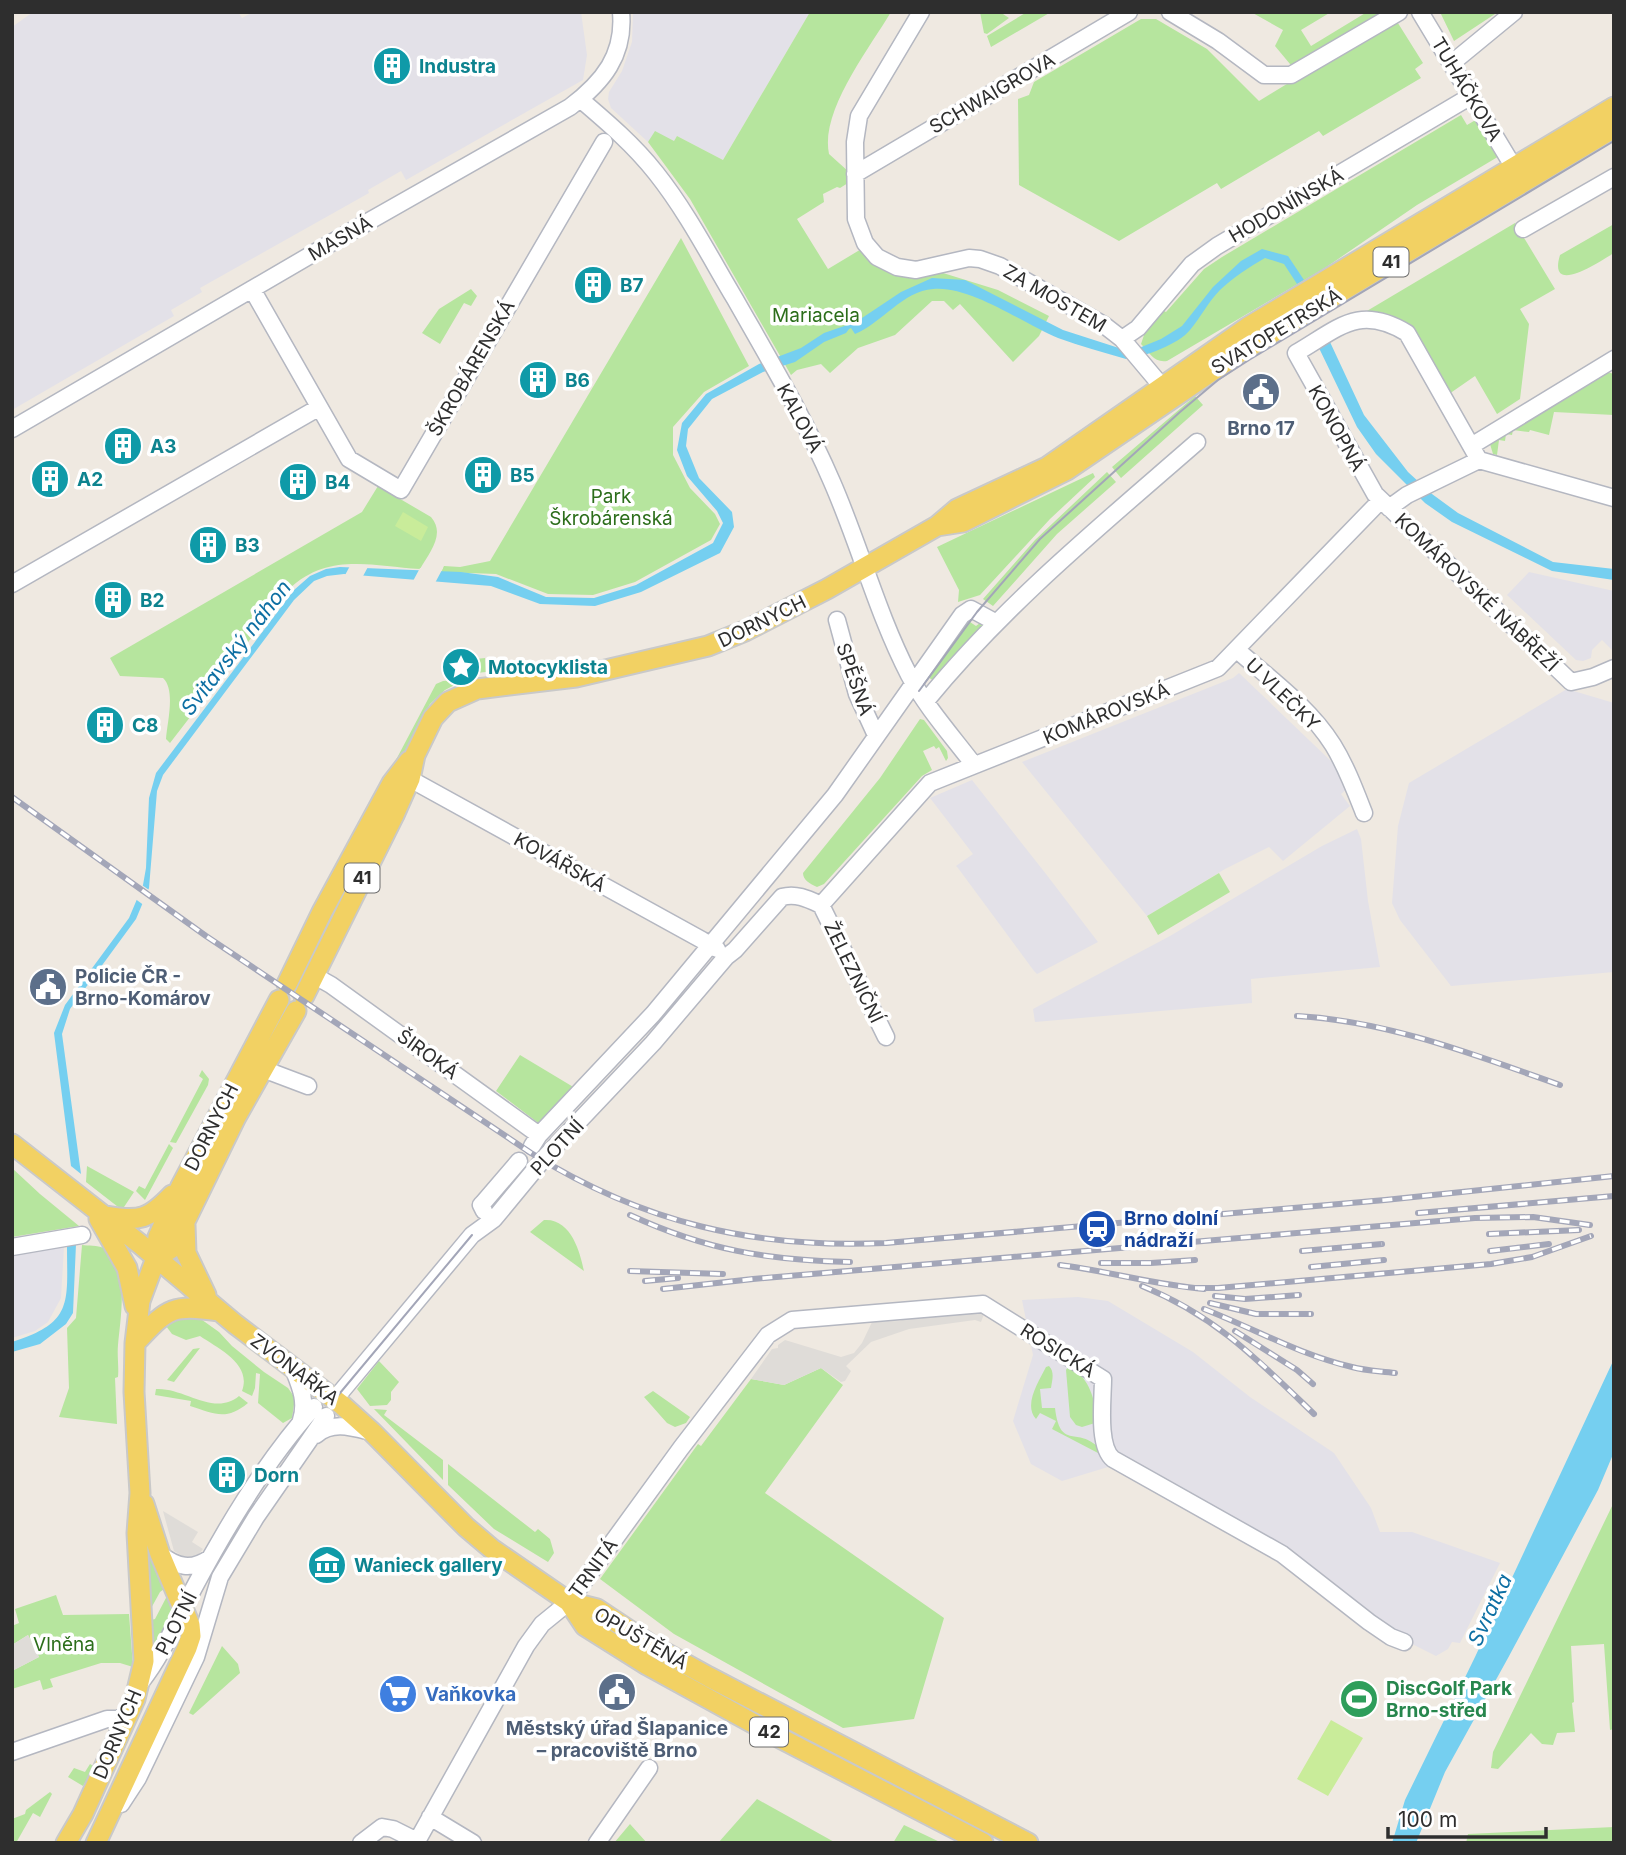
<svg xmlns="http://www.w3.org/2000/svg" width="1626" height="1855" font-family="Inter,sans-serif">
  <rect width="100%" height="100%" fill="#efe9e1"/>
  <path fill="#e3e1e8" d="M33 12H238L242 18 253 12H581L587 55 583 80 406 180 401 171 368 190 369 193 200 288 202 292 171 310 174 316 12 410V27Z
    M633 12H810L723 160 677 136 674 141 653 136 648 142 611 108 608 99 609 92 622 71 632 42Z
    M1529 572 1614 591V652L1602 640 1592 650 1591 658 1583 661 1576 660 1507 595Z
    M1239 673 1333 763 1347 789 1341 794 1350 806 1283 861 1269 847 1225 869 1147 916 1022 762 1233 678Z
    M1567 689 1614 703V972L1451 986 1400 920 1392 903 1398 826 1409 783Z
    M972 780 1046 874 1098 942 1037 974 1034 971 958 868 956 866 973 854 930 798Z
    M1357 829 1361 839 1368 901 1380 967 1251 979 1252 1003 1035 1022 1033 1009 1170 936 1322 846Z
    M64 1246 61 1298 48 1322 35 1331 12 1338V1256Z
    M1078 1297 1108 1301 1193 1352 1250 1397 1334 1453 1371 1508 1380 1532H1412L1500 1563 1460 1643 1452 1642 1448 1649 1436 1656 1406 1641 1391 1637 1386 1644 1334 1604 1299 1568 1120 1470 1108 1467 1062 1481 1031 1464 1013 1421 1033 1355 1022 1300Z"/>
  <path fill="#b6e59e" d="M810 12H891C869 49 820 111 829 154L849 172 848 183 840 188 837 187 823 194 824 202 797 219 828 269 863 248 911 276 943 273 998 290 1049 316 1039 336 1013 362 960 304 953 310 944 301H932L895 335 858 348 830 373 821 364 797 370 791 375 690 199 648 142 655 131 674 141 677 136 723 160Z
    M980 12H1000L1009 18 987 34 984 33Z
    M1027 12H1051L991 47 987 36Z
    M1251 12H1331L1301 30 1311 46 1367 12H1391L1423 63 1415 69 1421 78 1323 136 1319 131 1221 189 1217 183 1119 241 1019 185 1018 99 1029 95 1034 82 1141 19H1156L1207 49 1259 101 1300 76 1275 46 1283 30Z
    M1440 12H1498L1454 41Z
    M1461 115 1467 125 1479 118 1501 155 1417 205 1325 268 1167 361C1154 363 1150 353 1141 344L1145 332 1148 329 1147 327 1162 310 1166 312 1204 269 1222 257Z
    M1515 223 1555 289 1520 309 1529 324 1520 399 1497 414 1475 376 1449 394 1415 333 1345 324Z
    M1614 224V253C1602 260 1547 298 1560 255Z
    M681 238 749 366 704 392 673 427V455L690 488 715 514 720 524 711 540 635 582 593 595 548 594 496 574 441 572 444 566 460 567 490 561Z
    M471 289 477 296 471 306 464 303 440 344 422 333 439 309Z
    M1607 372 1614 374V415L1554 412 1549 435 1530 430 1529 432 1513 430 1512 435 1506 434 1505 441 1499 440 1497 455 1493 454 1490 444 1493 437Z
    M1195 396 1203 405 1121 478 1112 467Z
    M1107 472 1116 482 1057 534 993 606 983 599 1035 540Z
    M1093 473 1095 477 1050 519 980 595 958 602 959 590 937 547Z
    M378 486 431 517C446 534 429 553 420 569 371 566 328 552 289 589L170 743 166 739C167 723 176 690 163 678L120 676 110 658 362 512Z
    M967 620 976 626 980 623 986 627 936 682 926 676Z
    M485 658 486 672 447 676 457 661Z
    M466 679 445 690 430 704 380 797 378 794 436 684 443 681Z
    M920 719 924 720 947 751 948 758 946 761 939 747 936 749 934 746 923 751 932 770 922 776 824 884 817 887C810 884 803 880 803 873L880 778Z
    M1219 873 1230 892 1158 935 1147 916Z
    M520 1055 575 1088 542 1123 537 1122 496 1091Z
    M202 1070 209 1079 208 1085 176 1143 170 1142 203 1079 199 1076Z
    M169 1144 173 1148 145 1200 136 1191 139 1186 145 1189Z
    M87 1166 134 1192 122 1210 86 1182Z
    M12 1168 40 1194 79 1226 12 1237Z
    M544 1220C571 1218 580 1252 584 1271L530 1232Z
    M82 1245C88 1246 98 1245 103 1248 131 1261 120 1321 118 1345 117 1356 119 1367 118 1377L115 1378 117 1424 59 1417 69 1388 67 1328 76 1318Z
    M198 1317 219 1332 232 1346 264 1372 288 1388 295 1398 292 1418 283 1423 258 1403 260 1374 256 1373 255 1388 252 1396 242 1391C252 1364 219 1349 200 1336L186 1340 172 1334 166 1326 178 1318Z
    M200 1348 174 1382 167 1380 193 1349Z
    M379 1361 399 1382 391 1392V1400L387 1405 370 1406 357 1389Z
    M1069 1365C1089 1378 1097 1400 1095 1423L1082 1427 1076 1425 1070 1417 1066 1370Z
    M1049 1366C1055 1372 1052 1381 1051 1388L1040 1389 1042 1408H1055C1060 1450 1076 1427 1097 1446L1098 1453 1052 1429 1056 1421 1040 1413 1036 1419C1023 1405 1039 1381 1046 1367Z
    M821 1368 843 1385 765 1493 944 1618 914 1719 843 1728 674 1634 600 1579 698 1444 701 1446 751 1379 784 1385Z
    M156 1389C184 1387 214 1417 239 1396L248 1403C226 1421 215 1414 190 1406L191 1401 155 1395Z
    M653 1391 690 1417 686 1423 675 1427 667 1423 644 1397Z
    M374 1409 387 1410 384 1415 443 1460V1480Z
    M448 1464 535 1532 538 1529 550 1539 554 1553 548 1562 494 1529 448 1485Z
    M1614 1502V1729L1610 1730 1604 1644 1571 1646 1574 1702 1572 1703 1575 1732 1557 1733 1553 1745 1542 1744 1531 1733 1498 1769 1491 1768 1493 1752Z
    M147 1550 150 1551 164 1589 160 1592 149 1612Z
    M56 1595 63 1615 129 1614 133 1667 120 1663H101L50 1679 53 1687 43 1690 40 1680 12 1689V1671L39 1657 28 1635 12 1645V1626L19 1623 15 1609Z
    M167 1596 176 1616 153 1660 151 1620 155 1619Z
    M222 1646 238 1664 240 1673 193 1715 189 1713Z
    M90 1764 95 1767 83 1786 68 1777 74 1768 85 1772Z
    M50 1792 52 1794 40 1817 33 1813 16 1843H12V1819L25 1814 26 1810Z
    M757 1799 836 1843H718Z
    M630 1824 647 1843H614Z
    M904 1825 942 1843H893Z
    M1614 1827V1843H1466L1468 1834Z"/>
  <path fill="#c9ec9a" d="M403 512 428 527 421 541 395 526Z
    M1331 1720 1363 1738 1328 1796 1297 1779Z"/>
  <path fill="#dfdcd8" d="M971 1310 984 1314 981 1322 975 1320 909 1329 871 1342 846 1366 851 1371 845 1381 841 1382 821 1368 784 1385 751 1379 772 1349 778 1348V1345L785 1340 841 1357 854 1353 862 1343 872 1322 900 1321 917 1313Z
    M163 1511 198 1532 192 1542 203 1549 197 1556 186 1558 174 1551Z
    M28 1635 39 1657 12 1671V1645Z"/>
  <path fill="#75cff0" d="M1262 249 1288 256 1304 280 1297 284 1284 264 1265 258C1249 267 1234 277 1220 290 1208 302 1201 317 1190 330 1179 344 1144 357 1126 359 1103 352 1080 346 1058 338 1024 324 970 285 933 289 903 291 882 323 855 334L851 328 849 329 846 333 824 342 795 362 763 372 712 399 688 429 686 446 699 478 732 512 734 527 720 553 641 592 595 606 540 604 491 586 344 574 327 576 314 581 294 600 163 775 157 791 149 888 136 919 70 1009 62 1034 81 1174 71 1166 54 1033 65 1005 129 918 143 885 146 868 149 798 156 773 294 590 310 576 326 569 340 567 461 572 498 577 546 597 594 598 636 585 713 543 723 523 717 511 687 476 677 450 682 423 706 394 759 364 801 348 824 333 856 322 901 292 932 278 965 280 1063 330 1122 349 1139 348 1161 339 1182 326 1213 287 1241 261Z
    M1330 342 1364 415 1408 472 1432 494 1458 513 1553 562 1614 569V580L1552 571 1452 522 1425 503 1376 454 1357 427 1319 348Z
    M76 1244 73 1313 66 1324 40 1344 12 1352V1342C74 1323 67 1302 67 1246Z
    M1614 1359V1452L1598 1490 1508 1658 1445 1772 1416 1843H1392L1405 1800 1475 1657Z"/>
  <path fill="#efe9e1" d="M351 564 369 565 362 578 344 577Z
    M420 568H443L435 583 413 581Z
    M139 883 152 892 145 906 134 898Z"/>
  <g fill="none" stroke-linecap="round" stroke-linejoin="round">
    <defs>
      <path id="minor" d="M921 12 859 116 855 142 856 219 865 243 877 257 897 267 916 270 969 258 980 259 1000 266 1104 325 1122 339 1170 396
        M1170 12 1218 41 1264 75H1291L1399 12
        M1420 12 1513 166
        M1452 63 1514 12
        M580 99C607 122 634 145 656 173 687 212 710 257 735 299 769 359 805 419 832 482 860 546 877 613 909 675 926 707 952 736 974 765
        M855 174 1129 12
        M1523 229 1614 177
        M252 289 349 459 401 490 604 142
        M1122 339 1138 328 1192 264 1217 246 1471 96
        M12 429 350 232 570 107C603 82 625 55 621 12
        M1471 446 1614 359
        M1479 460 1407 333C1359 304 1339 328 1296 353L1375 494 1571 682 1593 677 1614 668
        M1389 508 1407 495 1479 460 1614 498
        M12 584 318 408
        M837 620 857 694 874 731 878 734
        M1237 650C1270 679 1309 707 1333 745 1346 766 1355 790 1364 813
        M926 701C1005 604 1103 524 1197 442
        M410 779 702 940 717 949
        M821 905 930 783 1218 668 1381 500
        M315 976 331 985 539 1135
        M263 1069 308 1086
        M532 1146 539 1135 653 1014 835 795 962 615 971 609 995 622
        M484 1211 481 1205 483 1203 519 1161
        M12 1247 82 1235
        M293 1368C300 1386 307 1401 301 1420
        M335 1399 472 1235 494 1219 546 1156 653 1043 726 957 735 950 782 897C796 893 808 899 821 905L886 1037
        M316 1435C332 1421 351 1427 371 1432
        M160 1554C177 1567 191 1571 210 1558
        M141 1682C164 1653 178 1617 196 1584 229 1522 267 1459 314 1407
        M12 1752 107 1719H118L128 1714
        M121 1804 138 1778 196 1657 220 1577 256 1517 326 1416
        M430 1817 473 1843
        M361 1843 382 1827 393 1829 417 1841
        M416 1843 526 1646 542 1624 569 1602 681 1448 768 1335 792 1320 983 1304 1103 1379C1103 1399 1097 1446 1113 1459L1282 1554 1369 1622 1391 1637 1404 1642
        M597 1843 649 1768"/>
      <path id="major" d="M937 526 963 522 1067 470 1239 353 1614 128
        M287 984 322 912 392 783 409 761
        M304 996 394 815 410 779 415 755 433 718 448 702 477 689 576 677 708 646 745 631 827 589 937 526 957 509 1047 467 1248 327 1614 107
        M12 1144 140 1244 235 1324 342 1405 372 1432 466 1527 492 1549 569 1602 597 1609 651 1645 709 1677 1028 1843
        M106 1216C140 1222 149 1219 172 1195
        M99 1219 127 1268 135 1306
        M185 1225 186 1253 206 1295
        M156 1258 172 1248 236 1117 296 1011
        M135 1343C167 1310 170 1303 218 1311
        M569 1602 585 1626 647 1665 780 1738 983 1843
        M66 1843 83 1814 135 1699 144 1661 137 1533 140 1493 134 1392 135 1343 140 1301 156 1258 158 1237 181 1186 279 1000
        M96 1843 187 1648 191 1636 190 1625 160 1554 144 1504"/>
    </defs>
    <use href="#minor" stroke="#b4b7c1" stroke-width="19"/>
    <use href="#major" stroke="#c9c9c9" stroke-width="23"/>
    <use href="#minor" stroke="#fff" stroke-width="16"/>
    <use href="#major" stroke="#f2d163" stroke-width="19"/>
    <path stroke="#a3a6b8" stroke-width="2" d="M919 691 977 612 1040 539 1180 412 1218 380 1249 360 1614 141
      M335 1399 472 1235"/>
    <defs>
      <path id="rail" d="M12 797 206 936 531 1153C643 1223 755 1249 886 1243L1385 1200 1614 1176
        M1297 1016C1388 1021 1475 1055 1560 1085
        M1418 1213 1614 1196
        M630 1215C706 1250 766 1260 850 1262
        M1489 1234 1579 1230
        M1302 1251 1382 1244
        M1490 1251 1549 1244
        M1101 1263H1151L1195 1260
        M1060 1265C1108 1271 1155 1285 1204 1289
        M1311 1267 1384 1260
        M630 1271 723 1274
        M645 1281 678 1278
        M1142 1286C1216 1316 1258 1360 1314 1414
        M1195 1288H1218L1491 1264 1532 1257 1591 1236
        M663 1289 753 1279 1475 1218 1533 1217 1590 1225
        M1215 1296 1245 1299 1299 1295
        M1210 1303 1256 1314H1311
        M1204 1309C1253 1328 1300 1355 1352 1367 1366 1371 1381 1371 1395 1373
        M1235 1331 1297 1370 1313 1384"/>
    </defs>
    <use href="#rail" stroke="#a3a6b8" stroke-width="6"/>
    <use href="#rail" stroke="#fff" stroke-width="3.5" stroke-dasharray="10" stroke-linecap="butt"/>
  </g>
  <defs>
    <symbol id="building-disc" viewBox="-11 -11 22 22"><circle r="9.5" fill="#0f9aa8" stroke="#fff"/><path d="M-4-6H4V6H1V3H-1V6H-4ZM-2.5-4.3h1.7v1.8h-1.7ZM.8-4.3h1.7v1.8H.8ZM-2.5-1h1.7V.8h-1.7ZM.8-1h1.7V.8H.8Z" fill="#fff"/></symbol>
    <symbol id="civic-disc" viewBox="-11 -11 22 22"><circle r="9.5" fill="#5c6f8a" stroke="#fff"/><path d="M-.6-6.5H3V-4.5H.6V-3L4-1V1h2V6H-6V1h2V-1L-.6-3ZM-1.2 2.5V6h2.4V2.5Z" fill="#fff"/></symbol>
    <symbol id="sight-disc" viewBox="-11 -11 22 22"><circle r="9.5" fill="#0f9aa8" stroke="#fff"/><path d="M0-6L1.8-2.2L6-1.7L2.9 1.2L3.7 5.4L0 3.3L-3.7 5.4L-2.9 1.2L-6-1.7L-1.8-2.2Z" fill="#fff"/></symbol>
    <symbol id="station-disc" viewBox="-11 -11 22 22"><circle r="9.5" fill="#1a4fb4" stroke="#fff"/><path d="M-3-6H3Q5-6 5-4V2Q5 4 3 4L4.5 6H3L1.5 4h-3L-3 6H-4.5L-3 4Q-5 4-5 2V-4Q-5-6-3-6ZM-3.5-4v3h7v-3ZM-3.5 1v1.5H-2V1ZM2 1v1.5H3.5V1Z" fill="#fff"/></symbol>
    <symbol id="museum-disc" viewBox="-11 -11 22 22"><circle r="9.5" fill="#0f9aa8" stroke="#fff"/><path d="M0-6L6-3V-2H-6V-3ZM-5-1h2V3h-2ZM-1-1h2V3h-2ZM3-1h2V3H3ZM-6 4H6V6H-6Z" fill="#fff"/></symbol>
    <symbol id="supermarket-disc" viewBox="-11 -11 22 22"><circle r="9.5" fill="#3f7fe0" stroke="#fff"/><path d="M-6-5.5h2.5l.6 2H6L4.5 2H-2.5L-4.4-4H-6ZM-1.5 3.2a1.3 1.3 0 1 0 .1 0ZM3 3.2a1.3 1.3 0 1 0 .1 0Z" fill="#fff"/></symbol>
    <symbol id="stadium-disc" viewBox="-11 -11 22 22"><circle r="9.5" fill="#2e9e5b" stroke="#fff"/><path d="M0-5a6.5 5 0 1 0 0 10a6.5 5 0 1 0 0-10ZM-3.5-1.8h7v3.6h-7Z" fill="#fff"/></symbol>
  </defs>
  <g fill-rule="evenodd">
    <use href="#building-disc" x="370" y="44" width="44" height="44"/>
    <use href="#building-disc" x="571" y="263" width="44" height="44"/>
    <use href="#building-disc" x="516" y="358" width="44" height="44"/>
    <use href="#civic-disc" x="1239" y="370" width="44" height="44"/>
    <use href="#building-disc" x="101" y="424" width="44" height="44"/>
    <use href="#building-disc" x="461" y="453" width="44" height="44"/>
    <use href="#building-disc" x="28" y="457" width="44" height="44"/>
    <use href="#building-disc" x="276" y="460" width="44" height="44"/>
    <use href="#building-disc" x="186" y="523" width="44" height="44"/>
    <use href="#building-disc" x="91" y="578" width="44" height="44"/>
    <use href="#sight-disc" x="439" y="645" width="44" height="44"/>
    <use href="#building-disc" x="83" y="703" width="44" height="44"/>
    <use href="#civic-disc" x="26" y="965" width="44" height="44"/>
    <use href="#station-disc" x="1075" y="1207" width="44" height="44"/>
    <use href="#building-disc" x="205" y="1453" width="44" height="44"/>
    <use href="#museum-disc" x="305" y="1543" width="44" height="44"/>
    <use href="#civic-disc" x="595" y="1670" width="44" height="44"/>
    <use href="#supermarket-disc" x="376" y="1672" width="44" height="44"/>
    <use href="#stadium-disc" x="1337" y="1677" width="44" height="44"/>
  </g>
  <g text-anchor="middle" stroke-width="7" stroke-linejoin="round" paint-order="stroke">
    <g fill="#fff" stroke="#6d6d6d" stroke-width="2">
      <rect x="1373.5" y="247.5" width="35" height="29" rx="5"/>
      <rect x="344.5" y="863.5" width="35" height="29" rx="5"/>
      <rect x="750" y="1717.5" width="38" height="29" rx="5"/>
    </g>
    <g font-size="18" font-weight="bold" fill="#2e2e2e">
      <text x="1391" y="268">41</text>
      <text x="362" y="884">41</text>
      <text x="769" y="1738">42</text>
    </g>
    <g font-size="19" font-weight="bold" fill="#0d838f" stroke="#fff" text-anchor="start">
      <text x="419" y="73">Industra</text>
      <text x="620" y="292">B7</text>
      <text x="565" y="387">B6</text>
      <text x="150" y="453">A3</text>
      <text x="510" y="482">B5</text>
      <text x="77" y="486">A2</text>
      <text x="325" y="489">B4</text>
      <text x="235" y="552">B3</text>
      <text x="140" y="607">B2</text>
      <text x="488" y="674">Motocyklista</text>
      <text x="132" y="732">C8</text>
      <text x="254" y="1482">Dorn</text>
      <text x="354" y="1572">Wanieck gallery</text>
    </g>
    <g font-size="19" fill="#2e2e2e" stroke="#fff">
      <text transform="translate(1467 89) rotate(59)" y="7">TUHÁČKOVA</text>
      <text transform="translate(992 93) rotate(-30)" y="7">SCHWAIGROVA</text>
      <text transform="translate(1286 205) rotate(-30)" y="7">HODONÍNSKÁ</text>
      <text transform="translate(340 238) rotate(-30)" y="7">MASNÁ</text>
      <text transform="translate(1055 298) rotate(30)" y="7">ZA MOSTEM</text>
      <text transform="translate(1276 331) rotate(-31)" y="7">SVATOPETRSKÁ</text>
      <text transform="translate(471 368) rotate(-60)" y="7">ŠKROBÁRENSKÁ</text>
      <text transform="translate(800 418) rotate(62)" y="7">KALOVÁ</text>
      <text transform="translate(1337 428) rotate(61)" y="7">KONOPNÁ</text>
      <text transform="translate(1477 592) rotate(44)" y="7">KOMÁROVSKÉ NÁBŘEŽÍ</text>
      <text transform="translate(762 621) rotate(-26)" y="7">DORNYCH</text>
      <text transform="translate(855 679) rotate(71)" y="7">SPĚŠNÁ</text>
      <text transform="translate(1283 694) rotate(44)" y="7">U VLEČKY</text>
      <text transform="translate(1106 713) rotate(-22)" y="7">KOMÁROVSKÁ</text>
      <text transform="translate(560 862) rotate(29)" y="7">KOVÁŘSKÁ</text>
      <text transform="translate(854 972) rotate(64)" y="7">ŽELEZNIČNÍ</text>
      <text transform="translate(428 1054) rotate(36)" y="7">ŠIROKÁ</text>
      <text transform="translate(211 1127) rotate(-63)" y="7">DORNYCH</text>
      <text transform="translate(557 1147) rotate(-47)" y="7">PLOTNÍ</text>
      <text transform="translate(1058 1350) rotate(32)" y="7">ROSICKÁ</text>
      <text transform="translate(295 1369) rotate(37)" y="7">ZVONAŘKA</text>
      <text transform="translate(593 1568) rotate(-54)" y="7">TRNITÁ</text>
      <text transform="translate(176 1623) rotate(-63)" y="7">PLOTNÍ</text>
      <text transform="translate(641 1638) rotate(30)" y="7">OPUŠTĚNÁ</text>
      <text transform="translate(117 1734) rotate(-67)" y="7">DORNYCH</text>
    </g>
    <g font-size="19" fill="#2c6e1b" stroke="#fff">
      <text x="816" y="322">Mariacela</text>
      <text x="611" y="503">Park<tspan x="611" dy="22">Škrobárenská</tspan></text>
      <text x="64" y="1651">Vlněna</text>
    </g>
    <g font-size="19" font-weight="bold" fill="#4e5e75" stroke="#fff">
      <text x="1261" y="435">Brno 17</text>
      <text x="75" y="983" text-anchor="start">Policie ČR -<tspan x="75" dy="22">Brno-Komárov</tspan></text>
      <text x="617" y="1735">Městský úřad Šlapanice<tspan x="617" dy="22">– pracoviště Brno</tspan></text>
    </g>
    <g font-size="19" font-weight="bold" fill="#164399" stroke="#fff" text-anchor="start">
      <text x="1124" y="1225">Brno dolní<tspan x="1124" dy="22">nádraží</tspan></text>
    </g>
    <g font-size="19" font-weight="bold" fill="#27864d" stroke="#fff" text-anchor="start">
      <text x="1386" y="1695">DiscGolf Park<tspan x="1386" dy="22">Brno-střed</tspan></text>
    </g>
    <g font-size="19" font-weight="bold" fill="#366cbe" stroke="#fff" text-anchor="start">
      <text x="425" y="1701">Vaňkovka</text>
    </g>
    <g font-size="21" font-style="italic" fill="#0d6fa3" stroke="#fff">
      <text transform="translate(236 648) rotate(-52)" y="7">Svitavský náhon</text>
      <text transform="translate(1490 1610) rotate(-65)" y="7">Svratka</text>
    </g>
  </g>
  <rect width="1626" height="1855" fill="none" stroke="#2e2e2e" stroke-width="28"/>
  <path d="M1388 1827v10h158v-10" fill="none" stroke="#2e2e2e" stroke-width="3.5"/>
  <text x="1398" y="1827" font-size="21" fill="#2e2e2e" stroke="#ffffff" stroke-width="5" paint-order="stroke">100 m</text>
</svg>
